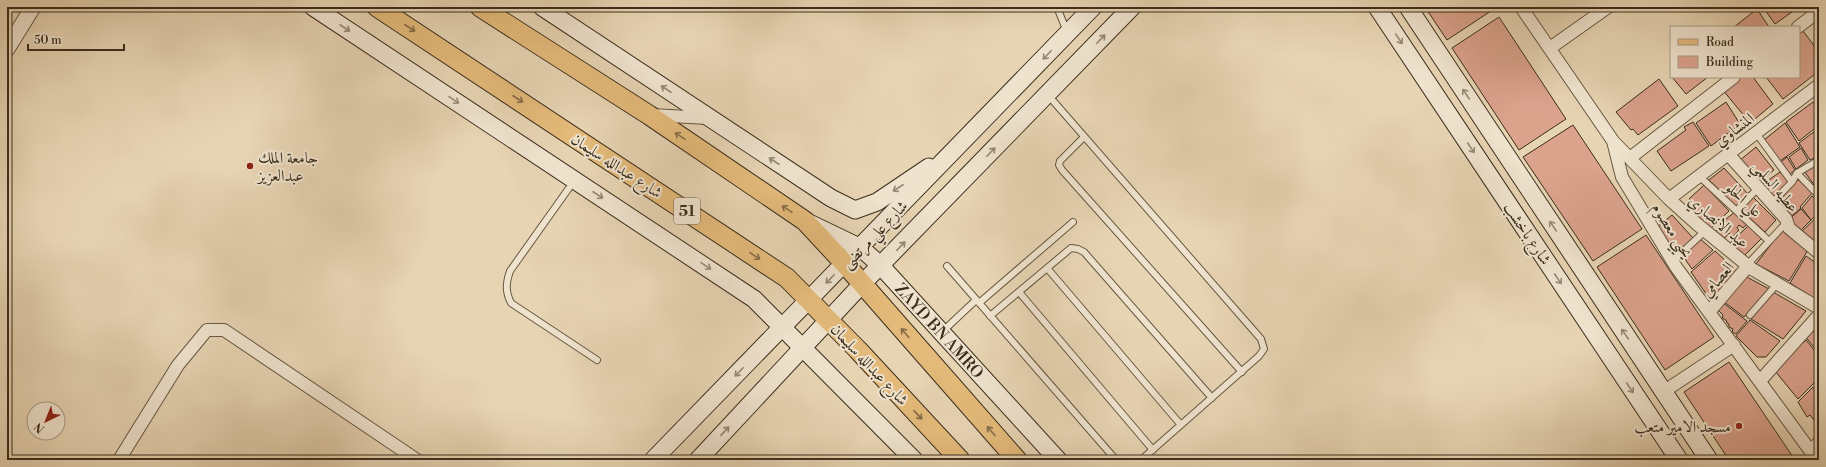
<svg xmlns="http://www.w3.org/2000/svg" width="1826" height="467" font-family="'Libre Bodoni',Amiri,serif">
  <rect width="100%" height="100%" fill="#e7d4b3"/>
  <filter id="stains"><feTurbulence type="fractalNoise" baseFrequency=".005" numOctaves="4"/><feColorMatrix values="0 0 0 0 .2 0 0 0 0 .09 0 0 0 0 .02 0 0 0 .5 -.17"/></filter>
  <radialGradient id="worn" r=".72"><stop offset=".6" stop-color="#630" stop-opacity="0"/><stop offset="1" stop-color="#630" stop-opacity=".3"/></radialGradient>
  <path fill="#dba28c" stroke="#3b2e1d" d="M1425 7H1493L1494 9 1447 40Z
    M1763 7H1799L1775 24Z
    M1757 9 1769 27H1734Z
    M1499 17 1566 119 1519 150 1452 48Z
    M1803 31 1819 52V71L1783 99 1766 77H1799V34Z
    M1672 77H1708L1686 94Z
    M1738 77H1753L1773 104 1750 123 1722 89Z
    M1659 79 1678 106 1638 135 1633 129 1631 130 1616 112Z
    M1726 102 1740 124 1711 146 1696 123Z
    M1813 102 1819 109V125L1799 141 1786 122Z
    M1693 122 1709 146 1671 171 1657 151 1686 130 1684 127Z
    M1785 123 1800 147 1780 161 1764 140Z
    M1573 125 1642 229 1593 261 1523 157Z
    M1819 128V156L1810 160 1799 143Z
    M1756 147 1774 170 1757 183 1739 161Z
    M1801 148 1808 160 1796 169 1789 157Z
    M1787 157 1795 170 1790 174 1781 162Z
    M1819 162V188L1817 189 1804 171Z
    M1724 168 1749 195 1737 207 1709 180Z
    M1780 172 1790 183 1772 201 1760 186Z
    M1795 179 1803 182 1813 192 1800 207 1801 208 1790 218 1775 201Z
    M1704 185 1729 211 1708 231 1683 209 1691 201 1689 199Z
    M1812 196 1819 203V212L1811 220 1802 208Z
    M1753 197 1776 220 1765 232 1741 210Z
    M1801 209 1811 220 1798 233 1788 220Z
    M1736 211 1748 223 1743 228 1739 225 1737 228 1739 230 1732 237 1729 233 1723 240 1715 232 1722 226 1720 224Z
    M1672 215 1694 239 1678 252 1656 228Z
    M1819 215V240L1813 246 1800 233Z
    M1749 225 1762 238 1742 258 1727 246Z
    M1782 230 1808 250 1789 281 1756 264Z
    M1646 235 1714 337 1665 370 1597 267Z
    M1699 238 1713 250 1692 269 1682 255Z
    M1715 251 1738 272 1711 301 1691 272Z
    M1806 256 1819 265V292L1815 299 1790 283Z
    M1745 276 1769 289 1744 317 1723 301Z
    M1773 292 1806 311 1783 339 1751 319Z
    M1722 302 1747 321 1736 334 1732 332 1733 329 1729 327V324L1727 323 1726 320 1722 318 1723 315 1717 309Z
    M1819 318V348L1817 351 1804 335Z
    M1750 320 1780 341 1766 357H1757L1736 336Z
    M1806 340 1819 356V378L1798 399 1775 371Z
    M1729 362 1795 460H1729L1684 392Z
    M1813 387 1819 395V427L1810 415 1807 417 1798 402Z"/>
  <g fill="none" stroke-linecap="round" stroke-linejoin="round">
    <defs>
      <path id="service" d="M1057 7 1067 32
        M1048 95 1261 339 1264 349 1259 356 1141 460
        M1756 133 1792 182
        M1084 137 1060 161 1059 165 1062 170 1242 372
        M1797 173 1819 196
        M1699 176 1769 241
        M574 181 510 271C506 283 505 291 511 303L597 360
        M1772 203 1792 182 1797 173 1819 160
        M1737 210 1758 188
        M1673 261 1705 231
        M1747 265 1787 222
        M947 266 1116 460
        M1047 268 1181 425
        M1019 292 1153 450
        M979 303 1073 222
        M1750 315 1777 284
        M990 316 1071 248 1078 249 1084 252 1212 398
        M943 331 976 300
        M1809 448 1819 438"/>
      <path id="minor" d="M1521 7 1613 141 1622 177 1676 267 1817 460
        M1798 27 1819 11
        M1550 48 1608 7
        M651 115 708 118
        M1613 141 1669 199 1698 225 1752 269 1819 308
        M1728 154 1786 219 1789 228 1819 253
        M1630 158 1734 77
        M1669 199 1819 85
        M1709 312 1748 266
        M1760 381 1819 315
        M1663 392 1734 345
        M119 460 178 365 207 330H224L417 460"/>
      <path id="tertiary" d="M7 49 33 7"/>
      <g id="secondary">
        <path d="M313 7 754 299 914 460"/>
        <path d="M542 7 831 198 855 210 877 202 929 167"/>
        <path d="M1377 7 1679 460"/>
        <path d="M1408 7 1709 460"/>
        <path id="s1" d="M807 222 861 248 881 266 1058 460"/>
        <path d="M653 460 1093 7"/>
        <path d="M698 460 862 284 1132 7"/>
      </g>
      <path id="primary" d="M377 7 787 278 858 350 960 460
        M480 7 649 115 805 221 845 264 1017 460"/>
    </defs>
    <use href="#service" stroke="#665842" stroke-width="8"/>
    <use href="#minor" stroke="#665842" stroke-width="14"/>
    <use href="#tertiary" stroke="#665842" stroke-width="17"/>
    <use href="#secondary" stroke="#3b2e1d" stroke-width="19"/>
    <use href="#primary" stroke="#3b2e1d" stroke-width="21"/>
    <use href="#service" stroke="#efe3ce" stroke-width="6"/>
    <use href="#minor" stroke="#efe3ce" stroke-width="12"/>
    <use href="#tertiary" stroke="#efe3ce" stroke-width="15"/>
    <use href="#secondary" stroke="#efe3ce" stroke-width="17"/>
    <use href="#primary" stroke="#e4ba7a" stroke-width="19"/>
  </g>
  <defs><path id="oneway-shaft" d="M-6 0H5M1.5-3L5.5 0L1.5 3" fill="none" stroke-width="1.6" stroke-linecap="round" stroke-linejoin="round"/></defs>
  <g stroke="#958876">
    <use href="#oneway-shaft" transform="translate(345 28) rotate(33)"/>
    <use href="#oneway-shaft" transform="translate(1101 39) rotate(-46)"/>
    <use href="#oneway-shaft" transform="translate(1399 39) rotate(56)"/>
    <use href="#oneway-shaft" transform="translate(1047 55) rotate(134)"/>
    <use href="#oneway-shaft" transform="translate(666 89) rotate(-147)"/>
    <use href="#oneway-shaft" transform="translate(1466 94) rotate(-124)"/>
    <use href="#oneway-shaft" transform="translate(454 100) rotate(34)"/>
    <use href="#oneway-shaft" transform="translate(1471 148) rotate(56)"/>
    <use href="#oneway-shaft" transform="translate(991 152) rotate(-46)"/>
    <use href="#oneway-shaft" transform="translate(774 161) rotate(-147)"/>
    <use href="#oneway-shaft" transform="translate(898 188) rotate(147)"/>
    <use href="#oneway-shaft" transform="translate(598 195) rotate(33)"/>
    <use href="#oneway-shaft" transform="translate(1553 226) rotate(-124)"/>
    <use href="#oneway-shaft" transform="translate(901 246) rotate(-46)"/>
    <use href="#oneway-shaft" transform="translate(706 266) rotate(34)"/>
    <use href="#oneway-shaft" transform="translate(830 279) rotate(134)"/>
    <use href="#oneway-shaft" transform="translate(1558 279) rotate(56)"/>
    <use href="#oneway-shaft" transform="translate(1625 334) rotate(-124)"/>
    <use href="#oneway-shaft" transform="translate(739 372) rotate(134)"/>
    <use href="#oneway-shaft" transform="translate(1630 388) rotate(56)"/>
    <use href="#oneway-shaft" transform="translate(725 431) rotate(-47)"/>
  </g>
  <g stroke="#876d47">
    <use href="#oneway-shaft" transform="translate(410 28) rotate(33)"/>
    <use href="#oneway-shaft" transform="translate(518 99) rotate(33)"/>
    <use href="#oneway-shaft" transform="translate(680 136) rotate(-146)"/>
    <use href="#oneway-shaft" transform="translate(787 209) rotate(-146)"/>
    <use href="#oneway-shaft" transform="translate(755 256) rotate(34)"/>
    <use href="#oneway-shaft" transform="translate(905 333) rotate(-131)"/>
    <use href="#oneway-shaft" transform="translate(918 415) rotate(47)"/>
    <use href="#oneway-shaft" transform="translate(991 431) rotate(-131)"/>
  </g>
  <g fill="#8f2418" stroke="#efe3ce" stroke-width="1.5">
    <circle cx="250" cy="166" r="4"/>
    <circle cx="1739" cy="426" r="4"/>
  </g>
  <g text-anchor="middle" stroke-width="4" stroke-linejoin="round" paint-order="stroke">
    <rect fill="#efe3ce" stroke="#716452" stroke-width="1" x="674" y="198" width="26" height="26" rx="3"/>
    <g font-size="15" font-weight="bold" fill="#3b2e1d">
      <text x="687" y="216">51</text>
    </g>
    <g font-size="16" fill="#3b2e1d" stroke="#efe3ce">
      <text transform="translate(1734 129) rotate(-37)" y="6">المنشاوي</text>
      <text transform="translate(617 165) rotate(33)" y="6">شارع عبدالله سليمان</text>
      <text transform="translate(1776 186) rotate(50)" y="6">عطيه السلمي</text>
      <text transform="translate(1744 199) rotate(43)" y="6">علي الحلو</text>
      <text transform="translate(1719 221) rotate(40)" y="6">عيد الانصاري</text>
      <text transform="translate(1673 230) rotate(58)" y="6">يحيي معصوم</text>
      <text transform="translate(1528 233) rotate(56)" y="6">شارع باخشب</text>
      <text transform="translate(874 234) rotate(-46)" y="6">شارع علي مرتضى</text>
      <text transform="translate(1717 279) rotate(-50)" y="6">العصامي</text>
      <text dy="6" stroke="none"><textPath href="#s1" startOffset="174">ZAYD BN AMRO</textPath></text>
      <text transform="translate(870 364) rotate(47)" y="6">شارع عبدالله سليمان</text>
    </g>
    <g font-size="16" fill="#3b2e1d" stroke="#efe3ce" text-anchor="start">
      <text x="258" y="163">جامعة الملك<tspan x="258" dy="18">عبدالعزيز</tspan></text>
      <text x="1731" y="432" text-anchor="end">مسجد الامير متعب</text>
    </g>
  </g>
  <rect width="1826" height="467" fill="none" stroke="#e7d4b3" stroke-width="24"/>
  <rect x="8" y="8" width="1810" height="451" fill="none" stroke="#3b2e1d" stroke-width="2"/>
  <rect x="12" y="12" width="1802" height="443" fill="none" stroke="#3b2e1d"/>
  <rect x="1670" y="26" width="130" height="52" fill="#efe3ce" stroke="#a79b87"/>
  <rect x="1678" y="39" width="20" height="6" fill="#e4ba7a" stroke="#a79b87"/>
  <text x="1706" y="46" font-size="12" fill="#3b2e1d">Road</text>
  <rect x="1678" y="56" width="20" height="12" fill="#dba28c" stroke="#a79b87"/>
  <text x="1706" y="66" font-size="12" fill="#3b2e1d">Building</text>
  <g transform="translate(46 421) rotate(223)"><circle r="19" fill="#efe3ce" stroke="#a79b87"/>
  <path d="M0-3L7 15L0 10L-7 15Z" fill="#8f2418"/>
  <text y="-6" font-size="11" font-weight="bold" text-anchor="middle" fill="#3b2e1d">N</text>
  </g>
  <path d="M28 44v6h96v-6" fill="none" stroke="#3b2e1d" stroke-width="2"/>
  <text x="34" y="44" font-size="12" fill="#3b2e1d" stroke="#efe3ce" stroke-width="3" paint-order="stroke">50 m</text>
  <rect width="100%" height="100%" filter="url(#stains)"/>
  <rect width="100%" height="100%" fill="url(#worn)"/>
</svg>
